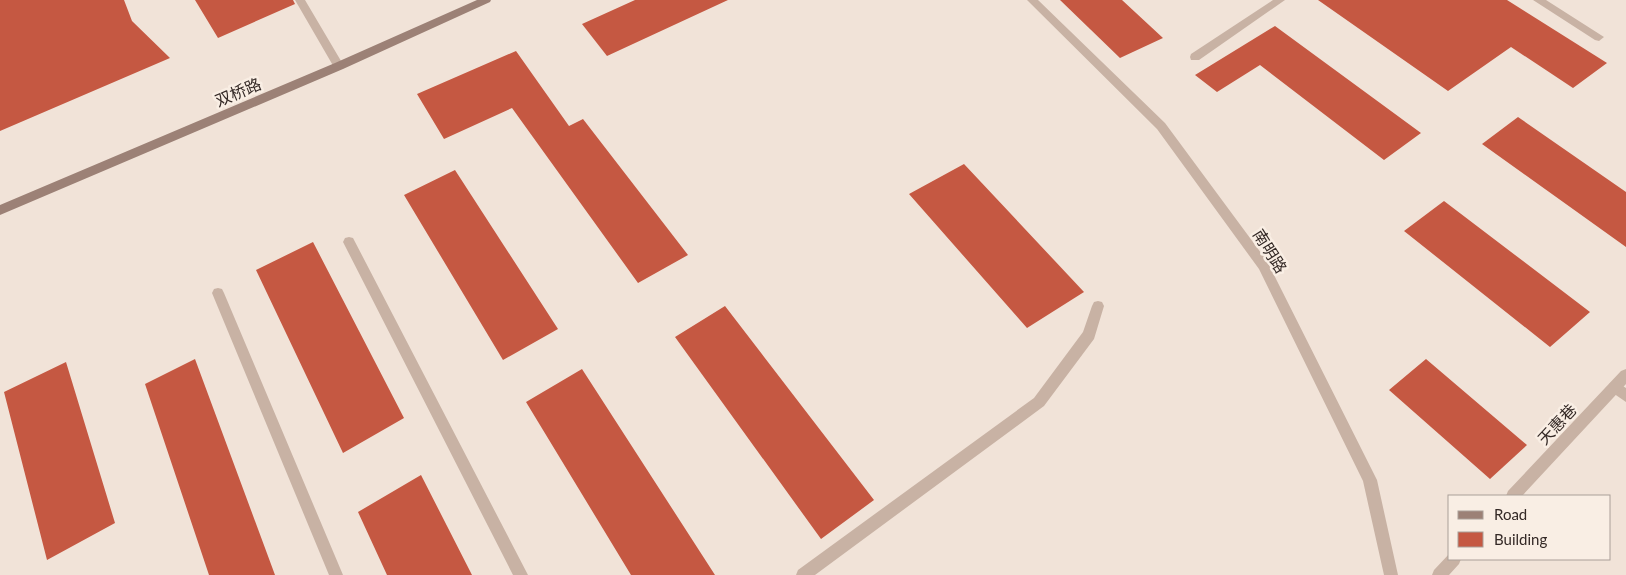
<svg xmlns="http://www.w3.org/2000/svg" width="1626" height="575" font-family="Lato,'Noto Sans SC',sans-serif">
  <rect width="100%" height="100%" fill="#f1e3d8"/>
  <path fill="#c55842" d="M0 0H124L132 21 170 58 0 131Z
    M195 0H293L295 4 218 38Z
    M635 0H728L607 56 582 24Z
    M1060 0H1122L1163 38 1120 58Z
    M1318 0H1507L1607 63 1573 88 1511 47 1448 91Z
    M1275 26 1421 133 1384 160 1260 65 1217 92 1195 75Z
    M516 51 569 126 583 119 688 255 638 283 512 108 444 139 417 94Z
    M1518 117 1626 192V247L1482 144Z
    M964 164 1084 292 1027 328 909 194Z
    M455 170 558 329 503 360 404 195Z
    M1444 201 1590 312 1550 347 1404 231Z
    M313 242 404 418 343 453 256 270Z
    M725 306 874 500 821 539 675 337Z
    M195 359 275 575H209L145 384Z
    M1426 359 1527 445 1490 479 1389 390Z
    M66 362 115 523 47 560 4 392Z
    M582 369 715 575H631L526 402Z
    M421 475 472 575H387L358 512Z"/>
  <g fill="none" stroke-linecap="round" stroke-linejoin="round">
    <path fill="#c8b2a4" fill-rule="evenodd" d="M295 0H305L344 66 343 69H335Z
      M1273 0H1285L1199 60H1191L1190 57 1191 54Z
      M1615 381 1626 388V402L1610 391 1608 387 1610 383Z"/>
    <path fill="#c8b2a4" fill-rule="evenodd" d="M1027 0H1038L1165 123 1267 261 1377 480 1398 575H1384L1363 481 1259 269 1157 129Z
      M1533 0H1546L1604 37 1599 41 1595 40Z
      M349 237 353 238 528 575H513L343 242 345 238Z
      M218 288 222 289 224 293 343 575H329L212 293 214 289Z
      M1098 301 1102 302 1104 306 1094 339 1044 406 815 575H796L798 570 1034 398 1083 332 1092 306 1094 302Z
      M1626 369V384L1522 496H1506L1508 491 1621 371Z
      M1450 553V559H1461L1459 564 1449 575H1432L1434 570Z"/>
    <path fill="#9c8176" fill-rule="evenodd" d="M477 0H491L490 2 343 69 0 215V205L335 63Z"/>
  </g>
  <g text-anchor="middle" stroke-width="5" stroke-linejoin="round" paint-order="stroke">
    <g font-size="16" fill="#342926" stroke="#f9eee4">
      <text transform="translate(238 92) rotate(-23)" y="6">双桥路</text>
      <text transform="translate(1270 251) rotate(58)" y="6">南明路</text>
      <text transform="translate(1557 424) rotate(-47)" y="6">天惠巷</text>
    </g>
  </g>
  <rect x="1448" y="495" width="162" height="65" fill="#f9eee4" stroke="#aa9f98"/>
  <rect x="1458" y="511" width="25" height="8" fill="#9c8176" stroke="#aa9f98"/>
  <text x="1494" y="520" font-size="15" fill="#342926">Road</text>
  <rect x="1458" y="532" width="25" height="15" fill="#c55842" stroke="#aa9f98"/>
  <text x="1494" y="545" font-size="15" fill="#342926">Building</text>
</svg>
